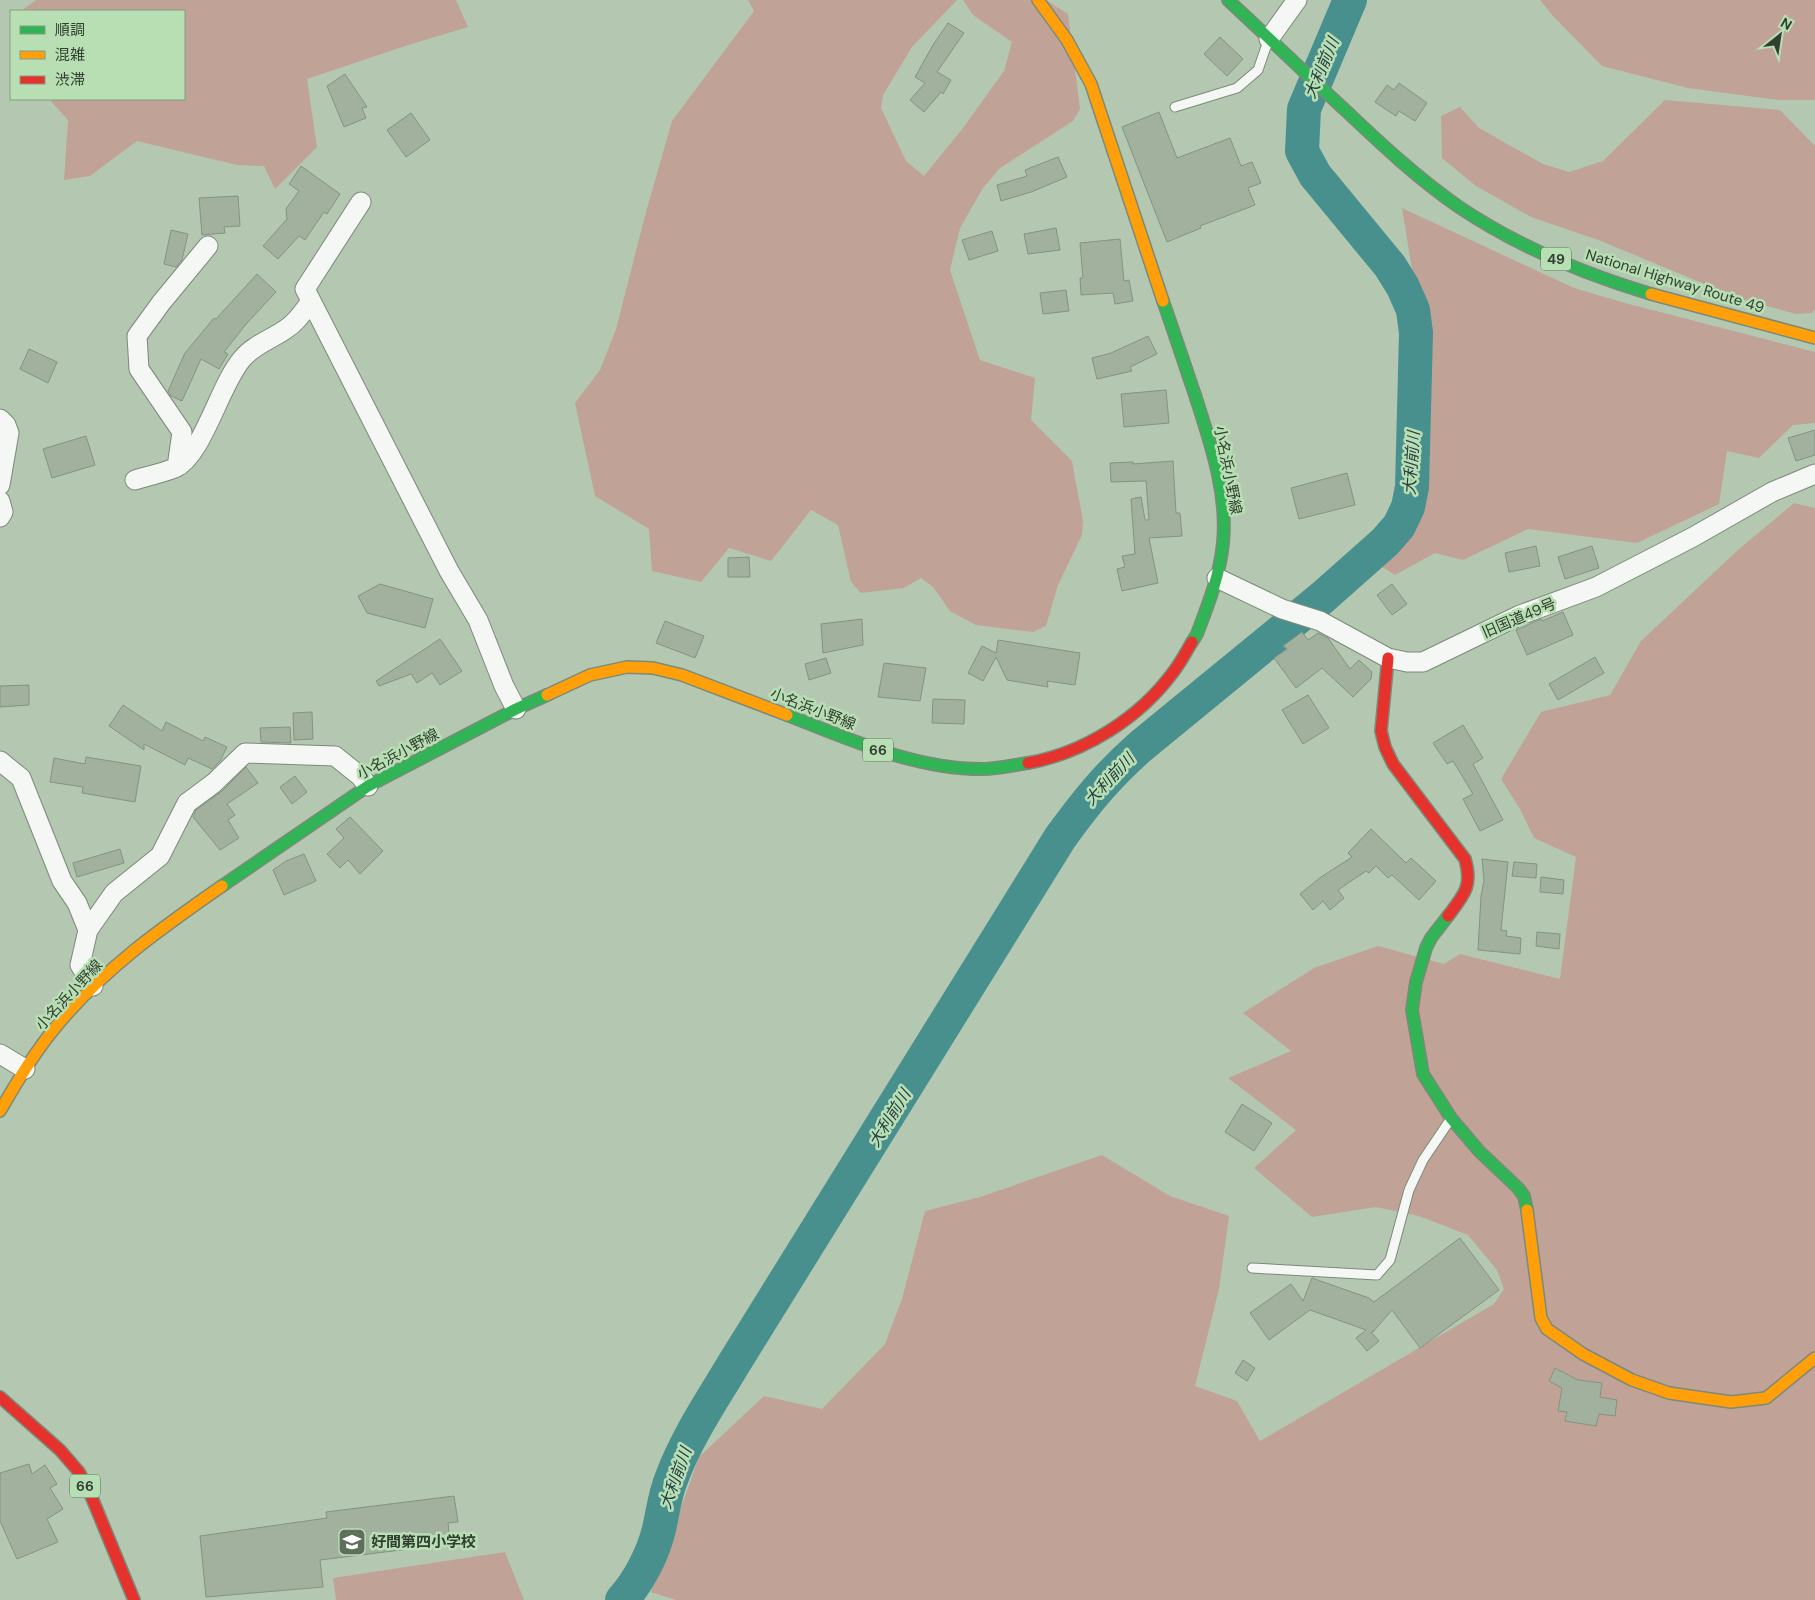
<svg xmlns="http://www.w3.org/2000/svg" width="1815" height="1600" font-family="'DM Sans','Noto Sans JP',sans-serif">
  <rect width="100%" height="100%" fill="#b4c8b1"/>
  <path fill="#c0a296" d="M36 0H456L468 27 405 46 307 79 317 147 275 189 264 166 237 165 137 141 90 176 64 180 68 120 49 99H184V11H21Z
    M748 0H957L912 47 883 95 881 108 906 161 924 176 963 128 1004 71 1012 42 973 15 963 0H1046L1068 14 1080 109 1073 121 1000 168 983 188 960 228 950 270 980 360 1035 378 1031 420 1072 461 1083 521 1082 535 1058 585 1046 626 1033 632 976 625 950 611 933 587 921 578 904 588 861 593 851 582 838 525 811 510 771 561 729 548 701 582 652 571 649 529 595 496 575 403 600 370 616 329 646 212 672 121 754 11Z
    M1540 0H1815V100H1778L1688 88 1602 66 1553 16Z
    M1665 100 1780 110 1815 146V309L1812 313 1796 314 1738 298 1601 241 1531 217 1476 186 1442 158 1441 116 1460 107 1479 128 1543 164 1569 172 1603 161Z
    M1402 208 1574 288 1625 303 1815 352V423L1793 425 1759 458 1727 451 1719 504 1637 543 1528 529 1463 560 1435 553 1395 575 1382 567 1403 530 1423 458 1425 350Z
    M1794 503 1815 508V1600H676L651 1592 699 1457 764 1396 822 1409 885 1344 902 1299 925 1211 980 1197 1102 1155 1170 1196 1229 1216 1219 1289 1195 1386 1237 1401 1260 1441 1494 1304 1504 1289 1497 1270 1468 1235 1419 1216 1376 1207 1312 1217 1254 1168 1296 1130 1228 1078 1291 1051 1243 1013 1314 968 1378 946 1444 964 1460 954 1560 979 1576 857 1534 838 1520 809 1501 779 1541 712 1610 695 1641 641 1738 550Z
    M505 1552 524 1600H336L333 1578Z"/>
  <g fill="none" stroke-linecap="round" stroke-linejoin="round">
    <path stroke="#48908e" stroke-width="34" d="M622 1600C639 1581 653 1554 659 1529 663 1512 665 1493 672 1477 687 1437 711 1402 733 1365L1060 838C1086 802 1107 776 1141 746L1323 597 1385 542 1399 526 1408 507 1412 487 1416 333 1413 310 1403 287 1390 266 1315 175 1302 151 1304 109 1350 0"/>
  </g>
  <path fill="#a1b19e" stroke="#849382" d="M948 23 964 33 937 72 951 80 943 94 941 92 924 112 910 100 925 83 915 77 933 45Z
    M1220 37 1243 59 1227 76 1204 54Z
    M345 74 367 107 362 108 366 118 344 127 327 86Z
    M1399 83 1427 103 1415 121 1399 111 1396 116 1375 102 1387 85 1394 90Z
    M1159 112 1177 158 1230 138 1241 166 1252 162 1261 183 1248 188 1255 205 1200 226 1201 228 1167 242 1122 127Z
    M411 113 430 140 406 157 387 130Z
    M1058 157 1067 177 1031 192 1001 201 997 185 1027 176 1025 170Z
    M301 166 340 194 327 214 324 212 305 240 299 236 278 259 263 246 287 219 286 209 299 191 289 184Z
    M238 196 240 226 224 227 225 233 202 235 199 198Z
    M1056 228 1060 250 1028 254 1024 234Z
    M171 230 188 234 182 260 176 267 164 264Z
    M992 231 998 251 969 260 962 240Z
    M1120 239 1124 281 1129 280 1133 301 1115 304 1113 293 1081 295 1080 278H1083L1080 243Z
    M257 274 276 292 247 323 224 352 228 354 219 369 201 359 182 401 171 396 168 391 185 353 214 318 216 319Z
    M1066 290 1069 311 1043 314 1040 293Z
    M1148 336 1157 354 1130 367 1132 371 1097 379 1092 358 1111 353Z
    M29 349 57 362 48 383 20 369Z
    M1166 390 1169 423 1124 427 1121 394Z
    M1815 430V455L1796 461 1788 438Z
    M86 436 95 465 52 478 43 449Z
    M1173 461 1176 513H1180L1182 536 1149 538 1158 583 1122 591 1117 569 1125 567 1122 556 1135 554 1131 499 1141 497 1145 520H1149L1146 481 1111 482 1110 463 1133 462V464Z
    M1347 473 1355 505 1299 519 1291 488Z
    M1536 546 1540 566 1509 572 1505 553Z
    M1592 546 1599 568 1565 579 1558 557Z
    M749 557 750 577H728V558Z
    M380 584 433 599 425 628 367 613 358 596Z
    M1392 584 1407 604 1392 615 1377 595Z
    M1563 612 1573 635 1527 655 1516 630 1541 619 1542 621Z
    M862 619 863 645 823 653 821 624Z
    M665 621 704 636 695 658 656 643Z
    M1302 632 1308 640 1318 633 1328 638 1350 669 1359 660 1372 672 1371 679 1353 697 1322 668 1296 688 1274 658 1287 649 1283 646Z
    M440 639 462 671 440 685 432 673 417 683 411 674 379 686 376 681Z
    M998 640 1080 653 1075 685 1047 681 1048 687 1007 680 996 657 983 681 968 673 982 646 996 653Z
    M1595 657 1604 673 1558 700 1549 684Z
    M826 658 831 673 809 680 805 664Z
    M884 663 926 668 920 701 878 697Z
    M29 685V705L0 707V686Z
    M1308 695 1329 728 1303 744 1282 710Z
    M933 699 965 700 964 724 932 723Z
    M123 705 162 731 166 722 203 741 205 737 227 747 220 761 212 769 188 758 185 765 144 744V750L109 726Z
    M312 712 313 739 294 740 293 713Z
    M1463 725 1483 758 1473 764 1503 820 1480 831 1463 799 1473 794 1453 761 1447 764 1433 743Z
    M290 727 291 743 261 742 260 728Z
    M86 757 141 766 135 802 82 793 83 787 50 782 54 758 85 764Z
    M246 767 258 783 227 804 235 815 228 820 239 838 220 850 193 817 196 810 222 791Z
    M295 776 307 792 292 804 280 787Z
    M350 817 383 851 360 874 348 860 340 868 327 854 344 838 336 829Z
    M1371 829 1406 863 1411 858 1436 881 1419 900 1392 875 1388 878 1376 866 1369 873 1366 871 1338 890 1344 898 1330 910 1323 901 1313 910 1300 894 1321 877 1352 857 1348 853Z
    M120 849 124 863 77 877 73 863Z
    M304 854 316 881 284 895 273 870 286 861Z
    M1482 859 1508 862 1501 930 1507 931 1506 936 1521 938 1520 954 1478 950 1481 896 1484 880Z
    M1514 862 1537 864 1536 878 1512 876Z
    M1541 877 1564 880 1563 894 1540 892Z
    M1537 932 1560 934 1559 949 1536 946Z
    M1242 1104 1272 1123 1254 1151 1225 1132Z
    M1460 1238 1499 1290 1420 1348 1392 1310 1373 1332H1371L1379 1341 1367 1351 1356 1338 1366 1330 1310 1310 1269 1340 1250 1313 1291 1284 1303 1301 1312 1278 1369 1298 1374 1302Z
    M1243 1360 1255 1368 1247 1381 1235 1373Z
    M1555 1368 1578 1380 1602 1383 1600 1397 1617 1400 1615 1416 1599 1414 1596 1426 1565 1421 1567 1412 1558 1411 1562 1388 1549 1381Z
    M29 1464 32 1474 45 1465 57 1484 50 1488 63 1509 47 1519 58 1542 17 1559 0 1521V1473Z
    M454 1496 458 1522 448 1523 450 1544 320 1560 323 1587 206 1597 200 1536 327 1518 326 1512Z"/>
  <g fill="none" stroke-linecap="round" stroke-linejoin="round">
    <defs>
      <path id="lane" d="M1175 107 1237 88 1258 70 1268 41
        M1252 1268 1377 1275 1390 1260 1409 1190 1423 1160 1450 1120"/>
      <path id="street" d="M1269 39 1297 0
        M361 202 305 289 449 571 478 620 504 686 516 709
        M0 419 6 425 9 433 0 485
        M177 467 182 432 139 369 137 336 161 303 208 246
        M135 480C148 476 162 473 175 468 203 455 220 384 242 359 253 345 272 339 286 329 297 322 303 312 311 301
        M0 501 3 512 0 517
        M1217 578 1282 609 1320 621 1388 658 1407 662H1423L1520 615 1596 587 1693 537 1772 492 1815 474
        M0 761 21 778 62 881 77 903 88 930 80 965 93 986
        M88 930 114 893 160 856 187 803 214 783 245 753 335 756 360 776 368 786
        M0 1054 25 1069"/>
      <path id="fast" d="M1228 0C1267 36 1305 73 1344 109 1380 143 1417 178 1459 207 1517 246 1584 274 1651 294
        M1163 301C1174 332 1184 363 1195 395 1210 442 1228 493 1223 543 1220 575 1208 605 1197 634L1192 642
        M787 715C851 740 916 770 986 769 1000 768 1014 765 1028 763
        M222 886 368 786 516 709 547 695
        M1448 916 1431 938 1426 948 1416 982 1412 1010 1423 1074 1451 1118 1479 1151 1518 1188 1524 1196 1527 1210"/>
      <path id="slow" d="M1038 0 1067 40 1091 84 1163 301
        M1651 294 1815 338
        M547 695 590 675 627 667 653 668 682 675 787 715
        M0 1111C18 1080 36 1050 59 1023 106 967 163 927 222 886
        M1527 1210 1541 1318 1547 1329 1583 1354 1632 1380 1669 1393 1731 1402 1766 1398 1815 1358"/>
      <path id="jam" d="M1388 658 1381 731 1385 747 1393 764 1465 859C1473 886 1464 895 1448 916
        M1028 763C1084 753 1140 718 1174 671 1181 662 1186 652 1192 642
        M0 1397 60 1450 79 1472 92 1498 134 1600"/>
    </defs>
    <use href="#lane" stroke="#7b8a79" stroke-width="11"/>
    <use href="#street" stroke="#7b8a79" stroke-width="21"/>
    <use href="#fast" stroke="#7b8a79" stroke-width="14"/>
    <use href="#slow" stroke="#7b8a79" stroke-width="14"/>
    <use href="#jam" stroke="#7b8a79" stroke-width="14"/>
    <use href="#lane" stroke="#f4f7f3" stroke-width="9"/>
    <use href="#street" stroke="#f4f7f3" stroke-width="19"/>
    <use href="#fast" stroke="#30b455" stroke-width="11"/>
    <use href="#slow" stroke="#ff9f0a" stroke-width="11"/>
    <use href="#jam" stroke="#e5322d" stroke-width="11"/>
  </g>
  <defs>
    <symbol id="school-square" viewBox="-11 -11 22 22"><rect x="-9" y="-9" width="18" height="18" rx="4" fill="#5e6f5c" stroke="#b8deb4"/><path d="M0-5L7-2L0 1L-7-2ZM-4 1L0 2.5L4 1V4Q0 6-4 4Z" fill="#fff"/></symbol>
  </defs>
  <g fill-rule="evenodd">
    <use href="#school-square" x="336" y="1526" width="32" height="32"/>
  </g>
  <g text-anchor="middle" stroke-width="5" stroke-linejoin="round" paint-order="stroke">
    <g fill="#b8deb4" stroke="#596f57" stroke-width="1">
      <rect x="1541" y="247.5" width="30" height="23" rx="4"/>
      <rect x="863" y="738.5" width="30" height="23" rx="4"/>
      <rect x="70" y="1474.5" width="30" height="23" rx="4"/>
    </g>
    <g font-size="14" font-weight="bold" fill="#303f2f">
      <text x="1556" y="264">49</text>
      <text x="878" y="755">66</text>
      <text x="85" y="1491">66</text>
    </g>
    <g font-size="15" fill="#303f2f" stroke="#b8deb4">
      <text transform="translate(1675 281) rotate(17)" y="5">National Highway Route 49</text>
      <text transform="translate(1228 470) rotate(79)" y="5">小名浜小野線</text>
      <text transform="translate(1519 618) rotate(-23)" y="5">旧国道49号</text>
      <text transform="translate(813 709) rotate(21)" y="5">小名浜小野線</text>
      <text transform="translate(398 754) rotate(-28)" y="5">小名浜小野線</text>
      <text transform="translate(69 995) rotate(-47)" y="5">小名浜小野線</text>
    </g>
    <g font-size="15" font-weight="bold" fill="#303f2f" stroke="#b8deb4" text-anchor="start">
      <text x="371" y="1547">好間第四小学校</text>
    </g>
    <g font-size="16" font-style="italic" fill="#233e40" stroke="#b8deb4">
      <text transform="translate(1321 68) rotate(-67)" y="6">大利前川</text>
      <text transform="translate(1411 463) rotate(-86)" y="6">大利前川</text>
      <text transform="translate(1109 779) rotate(-47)" y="6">大利前川</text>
      <text transform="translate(889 1118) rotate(-58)" y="6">大利前川</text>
      <text transform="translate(675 1478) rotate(-70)" y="6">大利前川</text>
    </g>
  </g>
  <rect x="10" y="10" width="175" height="90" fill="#b8deb4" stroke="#829e7f"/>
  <rect x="20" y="26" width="25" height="8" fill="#30b455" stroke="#829e7f"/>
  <text x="55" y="35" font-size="15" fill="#303f2f">順調</text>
  <rect x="20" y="51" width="25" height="8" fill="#ff9f0a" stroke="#829e7f"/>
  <text x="55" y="60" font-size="15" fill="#303f2f">混雑</text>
  <rect x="20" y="76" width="25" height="8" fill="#e5322d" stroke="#829e7f"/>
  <text x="55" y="85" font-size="15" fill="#303f2f">渋滞</text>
  <g transform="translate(1780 35) rotate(30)" stroke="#b8deb4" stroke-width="4" paint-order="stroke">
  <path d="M0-4L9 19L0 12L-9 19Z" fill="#303f2f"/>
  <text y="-8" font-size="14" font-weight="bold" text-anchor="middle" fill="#303f2f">N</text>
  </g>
</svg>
